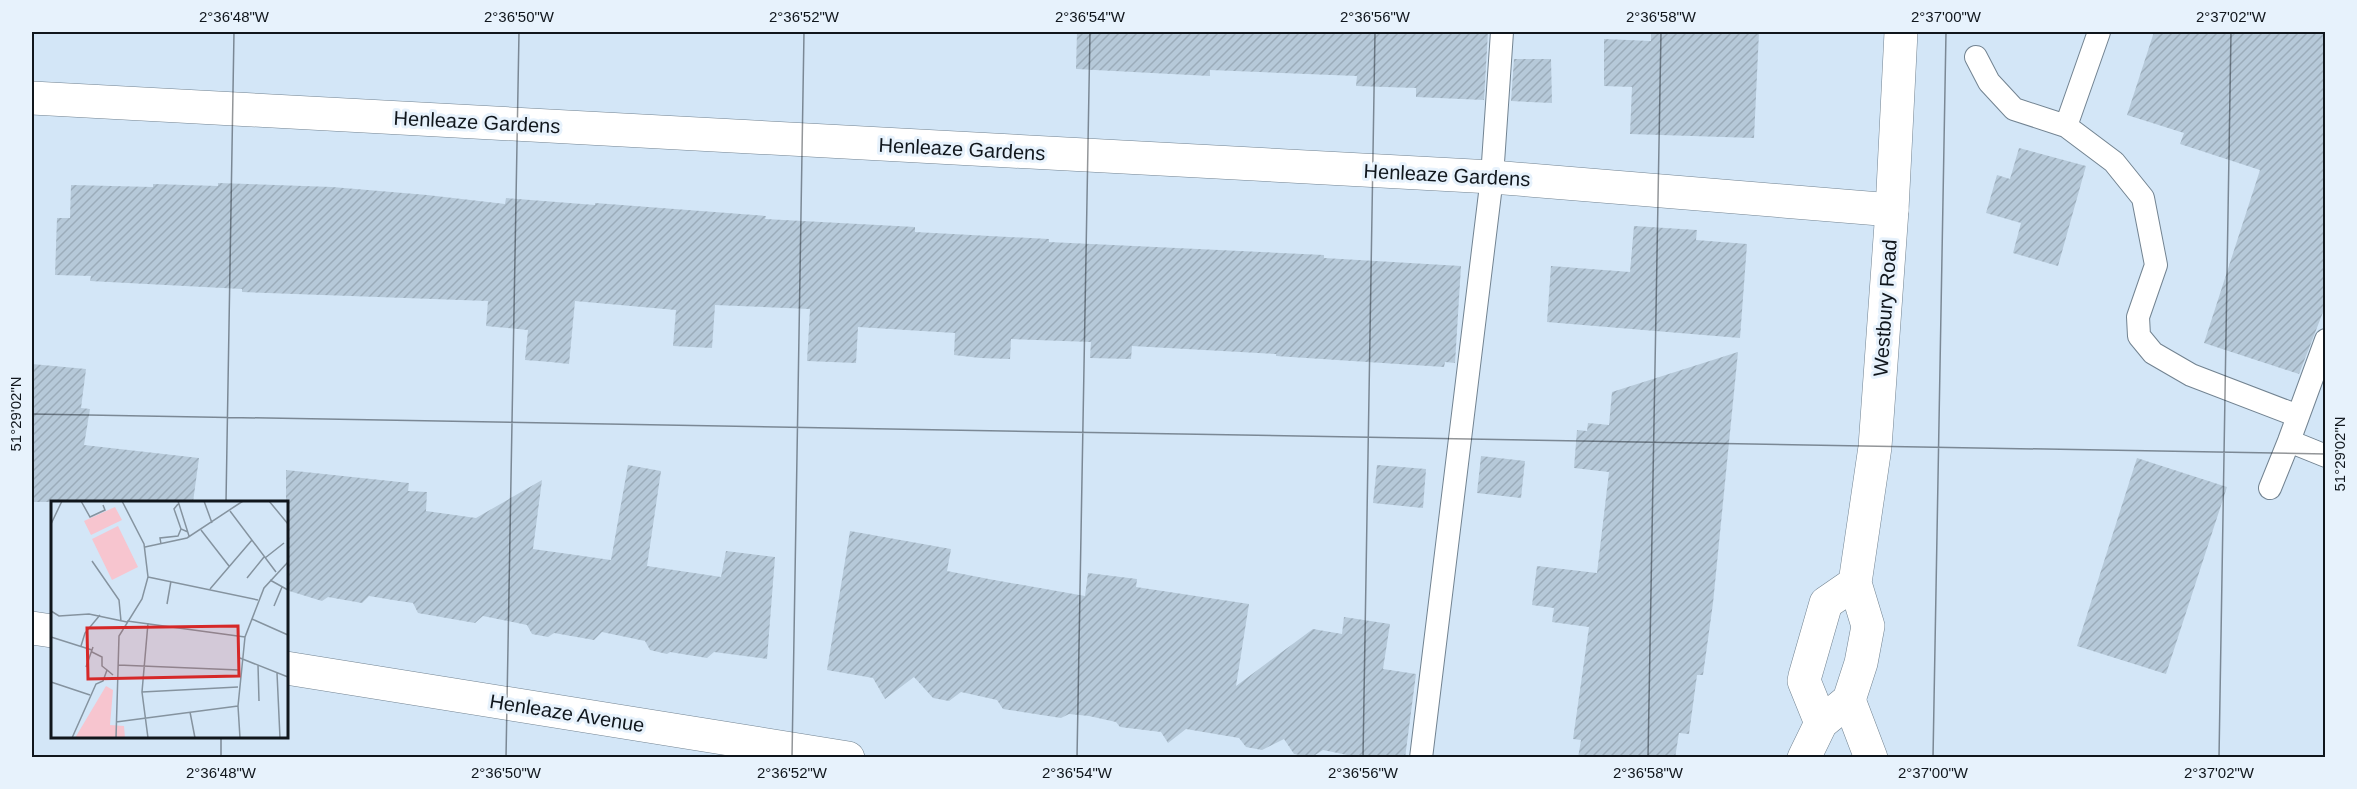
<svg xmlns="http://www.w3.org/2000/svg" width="2357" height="789" font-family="Helvetica,sans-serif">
  <defs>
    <pattern id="building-hatch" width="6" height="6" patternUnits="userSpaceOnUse" patternTransform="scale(1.5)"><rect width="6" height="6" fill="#b6c9d9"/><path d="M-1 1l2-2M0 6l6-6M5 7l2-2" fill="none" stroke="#9bacba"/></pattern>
  </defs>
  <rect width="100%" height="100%" fill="#d3e6f7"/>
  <path fill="url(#building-hatch)" d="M1077 32H1488L1484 100 1416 97V88L1356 86 1357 76 1210 70V76L1076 69Z
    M1651 32H1759L1754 138 1630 134 1632 87 1604 86V39L1651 41Z
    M2154 32H2325V307L2299 374 2204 343 2260 170 2180 144 2184 133 2127 115Z
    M1514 59H1551L1552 103 1511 101Z
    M2019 148 2086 166 2058 266 2013 253 2021 223 1986 213 1997 175 2010 179Z
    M218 183 332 187 427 195 505 204 506 198 595 205V203L766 216 765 219 915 227V232L1049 239V242L1324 255V258L1461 266 1455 363 1445 362 1444 367 1276 356V354L1132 346 1131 359 1090 358 1091 342 1011 339 1010 359 980 358 954 355 955 333 858 327 856 363 807 361 810 309 715 305 712 348 673 346 676 310 575 301 569 364 551 362 525 360 528 330 486 326 488 301 242 292V289L90 281 91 276 55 275 57 218H70L71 185 153 187V184L218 186Z
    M1634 226 1697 230 1696 240 1747 244 1740 338 1547 322 1551 266 1630 272Z
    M1738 352 1713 603 1703 675H1697L1689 734 1679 733 1675 758H1578L1581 740 1573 739 1589 627 1552 622 1554 608 1532 605 1537 566 1597 573 1609 472 1574 468 1577 430 1587 431 1588 423 1609 425 1612 392Z
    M32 364 86 369 81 408 90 409 84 445 199 458 193 502H32Z
    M1481 456 1525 461 1521 498 1477 493Z
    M2137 458 2227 487 2166 674 2077 646Z
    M628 465 661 471 647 566 721 577 726 551 775 557 767 659 714 652 707 658 670 652 667 654 650 650 645 641 602 632 594 640 554 633 548 637 532 634 527 625 483 616 475 623 418 613 413 603 393 600 369 596 362 603 328 597 322 601 286 590V470L409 483 408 491 427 492 426 511 476 518 542 480 533 549 611 560Z
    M1377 465 1426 469 1423 508 1373 503Z
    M850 531 951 549 947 571 994 580 1085 596 1088 573 1137 579 1136 587 1249 604 1236 686 1313 629 1342 634 1344 617 1390 624 1383 669 1416 674 1405 758H1362L1323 750 1312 757 1294 754 1284 739 1262 750 1246 747 1239 738 1186 729 1168 743 1161 732 1120 727 1116 722 1089 716 1069 714 1061 718 1003 709 997 700 961 692 949 701 933 698 914 677 885 699 873 678 827 670Z"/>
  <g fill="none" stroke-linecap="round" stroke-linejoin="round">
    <defs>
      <path id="lane" d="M1976 57 1989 82 2014 109 2066 126 2099 32
        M2066 126 2114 162 2143 198 2156 265 2138 317 2139 336 2153 353 2191 375 2298 416
        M2289 441 2326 456
        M2270 488 2289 441 2326 340
        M1421 758 1492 177 1502 32"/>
      <path id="street" d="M32 98 1492 177 1892 210
        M32 628 52 631
        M286 668 848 758
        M1849 700 1871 758"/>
      <path id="primary" d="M1821 723 1804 681 1805 676 1826 603 1855 583
        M1804 758 1821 723 1849 700 1861 663 1868 626 1855 583 1875 447 1892 210 1901 32"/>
    </defs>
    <use href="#lane" stroke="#728391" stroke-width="24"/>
    <use href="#street" stroke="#728391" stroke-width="34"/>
    <use href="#primary" stroke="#728391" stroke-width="34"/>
    <use href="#lane" stroke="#fff" stroke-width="22"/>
    <use href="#street" stroke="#fff" stroke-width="33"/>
    <use href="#primary" stroke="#fff" stroke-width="33"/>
  </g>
  <path fill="none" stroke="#10161c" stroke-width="1.5" stroke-opacity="0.45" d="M32 414 2326 454M226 502 234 32M221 758V736M506 758 519 32M792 758 804 32M1077 758 1090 32M1363 758 1375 32M1648 758 1661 32M1933 758 1946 32M2219 758 2231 32"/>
  <g text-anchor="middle" stroke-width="6" stroke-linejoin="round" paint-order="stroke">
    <g font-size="20" fill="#10161c" stroke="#e7f2fc">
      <text transform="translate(477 122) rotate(3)" y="7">Henleaze Gardens</text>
      <text transform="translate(962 149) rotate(3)" y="7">Henleaze Gardens</text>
      <text transform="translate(1447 175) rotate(3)" y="7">Henleaze Gardens</text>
      <text transform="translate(1885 308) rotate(-86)" y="7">Westbury Road</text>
      <text transform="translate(567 713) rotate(9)" y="7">Henleaze Avenue</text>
    </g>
  </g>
  <g transform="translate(51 501)">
    <rect width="237" height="237" fill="#d3e6f7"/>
    <path d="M55 185 62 189 59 224 73 225 74 237H24Z" fill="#f7c5cf"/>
    <path d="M64 6 71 19 40 34 33 20ZM67 25 87 66 61 79 41 38Z" fill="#f7c5cf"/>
    <path fill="none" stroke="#85939f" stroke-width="1.5" d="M30 0 39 16 54 9 52 4M127 0 138 35M153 0 161 22M218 0 237 23M127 3 123 8 130 28 137 31M179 10 225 71M0 23 11 0M150 29 178 65M110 43 109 37 127 35 130 28M94 46 136 37 192 0M214 57 233 42M41 60 68 99 70 120M97 76 207 99M196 77 213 56M219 79 237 89M159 88 201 39M116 103 120 80M223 105 231 86M0 110 8 115 38 113 76 121M201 118 237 134M76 120 194 136M97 122 91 191 97 237M0 136 41 149M30 145 34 132 49 114M41 151 51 156V165L56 169M189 157 237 176M67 164 188 169M207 164 208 200M35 166 42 146M226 172 229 237M0 181 39 194M91 191 187 186M187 205 189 237M187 205 194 136 213 87 237 61M139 211 144 237M65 221 187 205M21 237 45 183 52 180 56 169 62 174M65 237 68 135 91 98 97 76 93 43 71 0"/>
    <path fill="#d62828" fill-opacity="0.15" stroke="#d62828" stroke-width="3" d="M187 125 188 175 37 178 36 127Z"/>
    <rect width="237" height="237" fill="none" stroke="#10161c" stroke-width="3"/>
  </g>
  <rect width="2357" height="789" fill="none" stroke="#e7f2fc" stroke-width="66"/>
  <rect x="33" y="33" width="2291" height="723" fill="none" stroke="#10161c" stroke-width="2"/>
  <g font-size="15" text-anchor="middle" fill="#10161c">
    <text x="234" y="22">2°36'48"W</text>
    <text x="519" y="22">2°36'50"W</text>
    <text x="804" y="22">2°36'52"W</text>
    <text x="1090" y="22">2°36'54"W</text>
    <text x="1375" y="22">2°36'56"W</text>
    <text x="1661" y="22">2°36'58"W</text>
    <text x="1946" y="22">2°37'00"W</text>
    <text x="2231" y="22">2°37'02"W</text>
    <text transform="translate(16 414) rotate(-90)" y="5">51°29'02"N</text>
    <text transform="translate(2340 454) rotate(-90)" y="5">51°29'02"N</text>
    <text x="221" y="778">2°36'48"W</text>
    <text x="506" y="778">2°36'50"W</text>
    <text x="792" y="778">2°36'52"W</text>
    <text x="1077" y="778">2°36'54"W</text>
    <text x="1363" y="778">2°36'56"W</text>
    <text x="1648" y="778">2°36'58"W</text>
    <text x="1933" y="778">2°37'00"W</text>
    <text x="2219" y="778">2°37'02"W</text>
  </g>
</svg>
